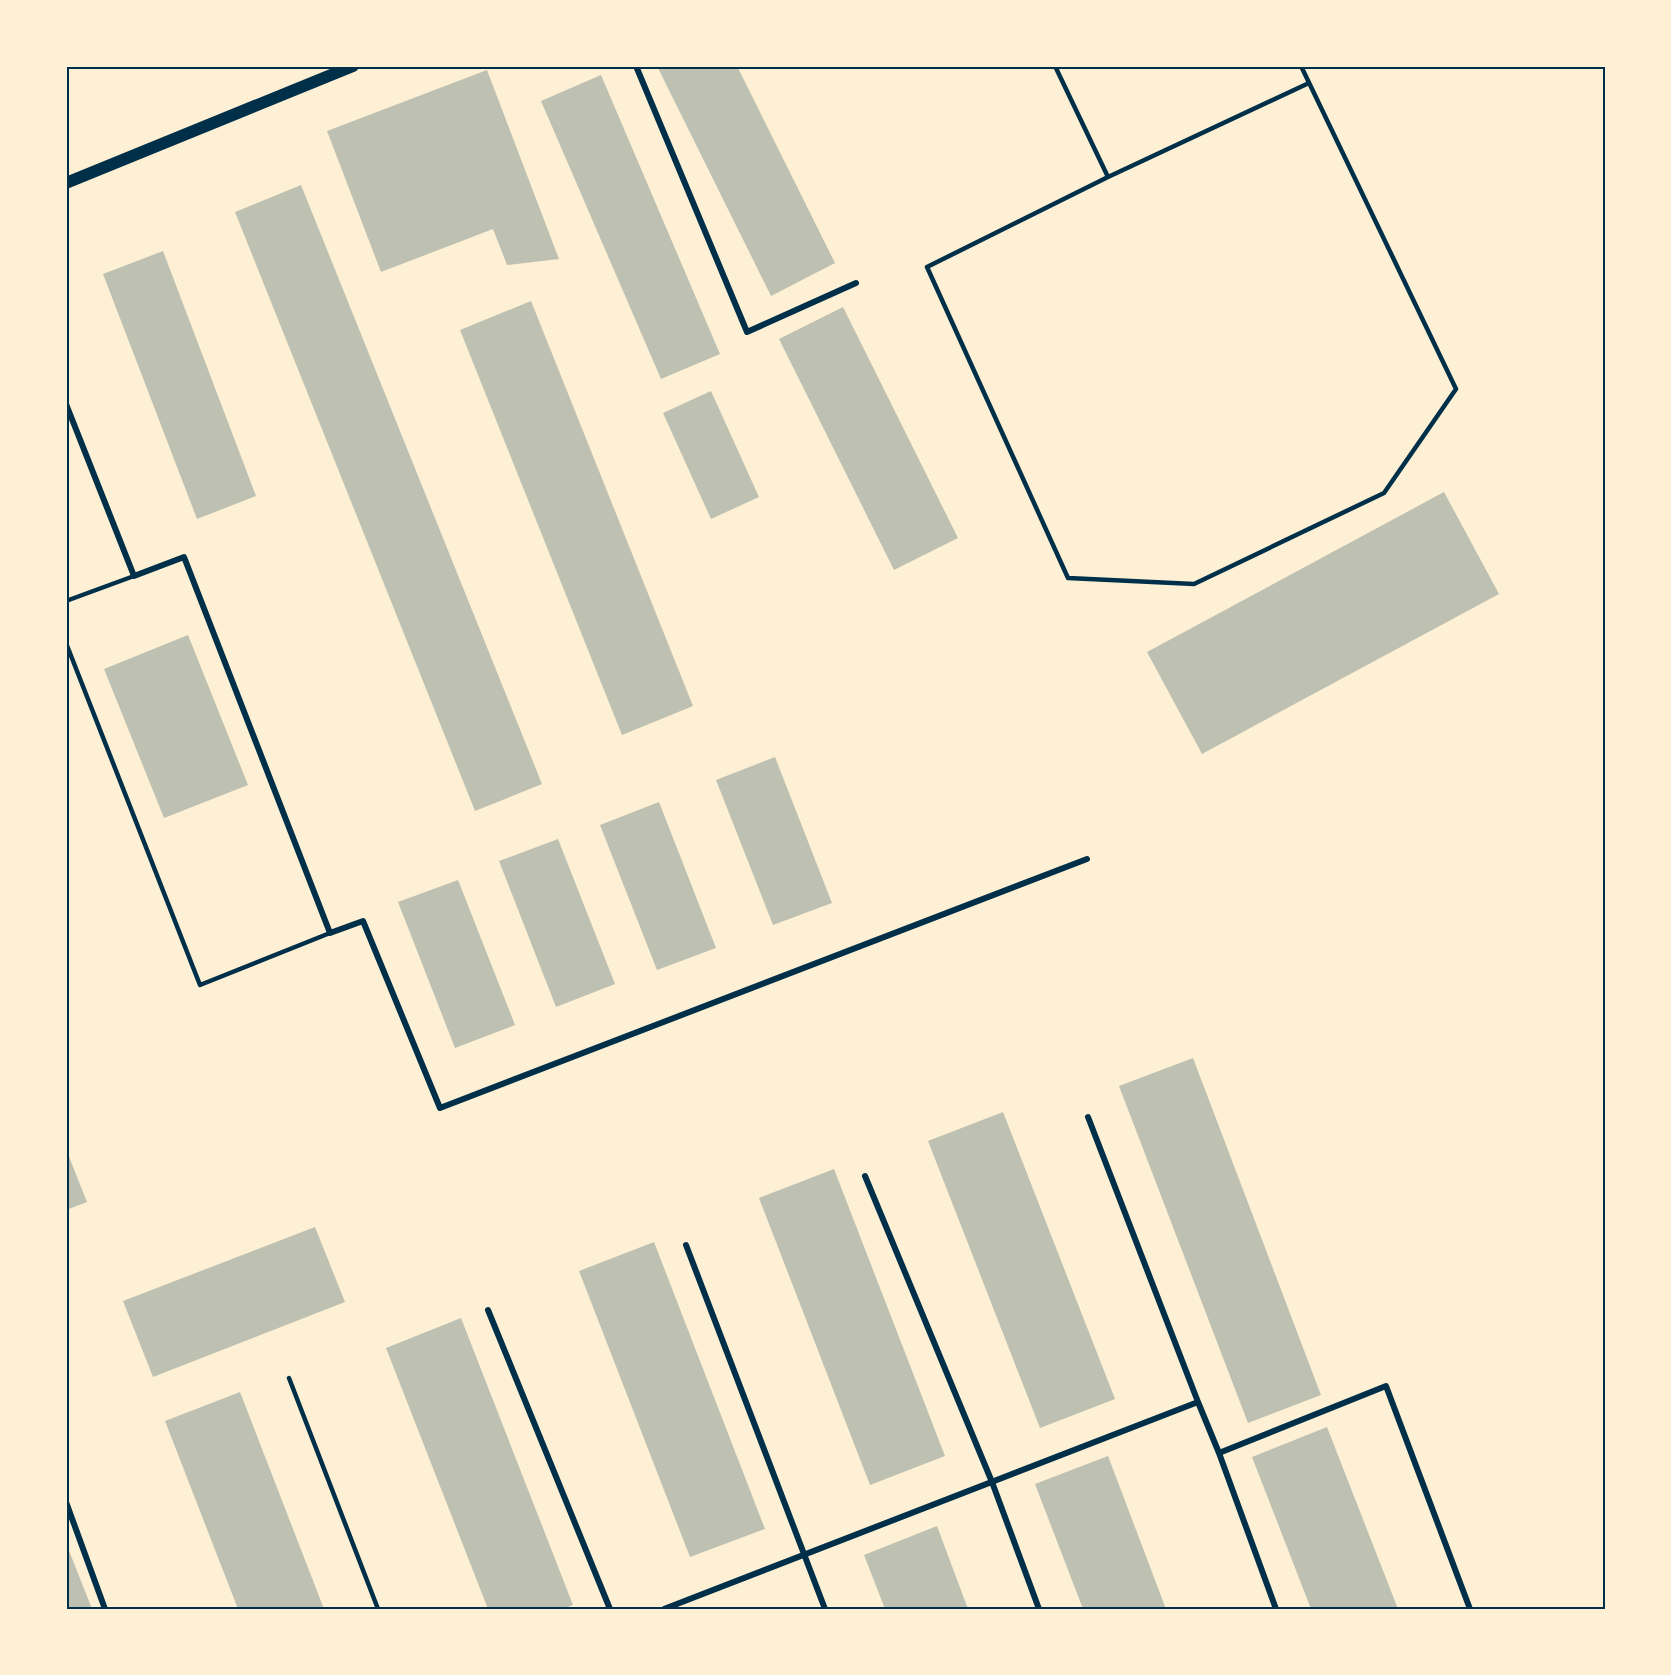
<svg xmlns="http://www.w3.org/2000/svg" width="1671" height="1675" font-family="'IBM Plex Sans',sans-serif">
  <rect width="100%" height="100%" fill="#fdf0d5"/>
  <path fill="#bec0b2" d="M657 66H737L835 263 771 296Z
    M487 70 559 259 507 265 493 229 381 272 327 131Z
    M601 75 720 354 661 379 541 101Z
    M301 185 542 784 475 811 235 212Z
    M163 251 256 496 197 519 103 274Z
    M531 301 693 706 622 735 460 330Z
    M843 307 958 538 894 570 779 339Z
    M711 391 759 497 711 519 663 413Z
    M1444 492 1499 594 1202 754 1147 652Z
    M188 635 248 785 164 818 104 669Z
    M775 757 832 903 773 925 716 780Z
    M659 802 716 948 657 970 600 825Z
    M558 839 615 984 556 1007 499 861Z
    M458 880 515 1025 455 1048 398 902Z
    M1193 1058 1321 1395 1248 1423 1119 1086Z
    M1003 1112 1115 1399 1040 1428 928 1141Z
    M66 1149 87 1202 66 1210Z
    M834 1169 945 1456 870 1485 759 1198Z
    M315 1227 345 1302 153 1377 123 1301Z
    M654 1242 765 1529 690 1557 579 1271Z
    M461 1318 573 1605 563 1609H488L386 1348Z
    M240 1392 324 1609H238L165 1421Z
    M1327 1427 1398 1609H1311L1252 1457Z
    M1108 1456 1166 1609H1083L1035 1484Z
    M937 1526 968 1609H885L864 1555Z
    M66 1543 92 1609H66Z"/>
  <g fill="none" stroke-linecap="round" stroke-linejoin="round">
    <path stroke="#003049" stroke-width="4.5" d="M1055 66 1108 177 927 267 1068 578 1194 584 1384 493 1456 389 1301 66
      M1108 177 1309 83
      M66 601 134 576
      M66 643 200 985 330 933
      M289 1378 378 1609"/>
    <path stroke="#003049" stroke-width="6" d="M636 66 747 332 856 283
      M66 404 134 576 184 557 330 933 363 921 440 1108 1087 859
      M1088 1117 1198 1402
      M865 1176 992 1482 1039 1609
      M686 1245 825 1609
      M488 1310 610 1609
      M1219 1453 1276 1609
      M66 1502 105 1609
      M664 1609 1198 1402 1219 1453 1386 1386 1470 1609"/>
    <path stroke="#003049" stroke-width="12" d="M66 183 353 66"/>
  </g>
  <rect width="1671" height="1675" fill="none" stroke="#fdf0d5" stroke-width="135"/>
  <rect x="68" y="68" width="1536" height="1540" fill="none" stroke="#003049" stroke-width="2"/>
</svg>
